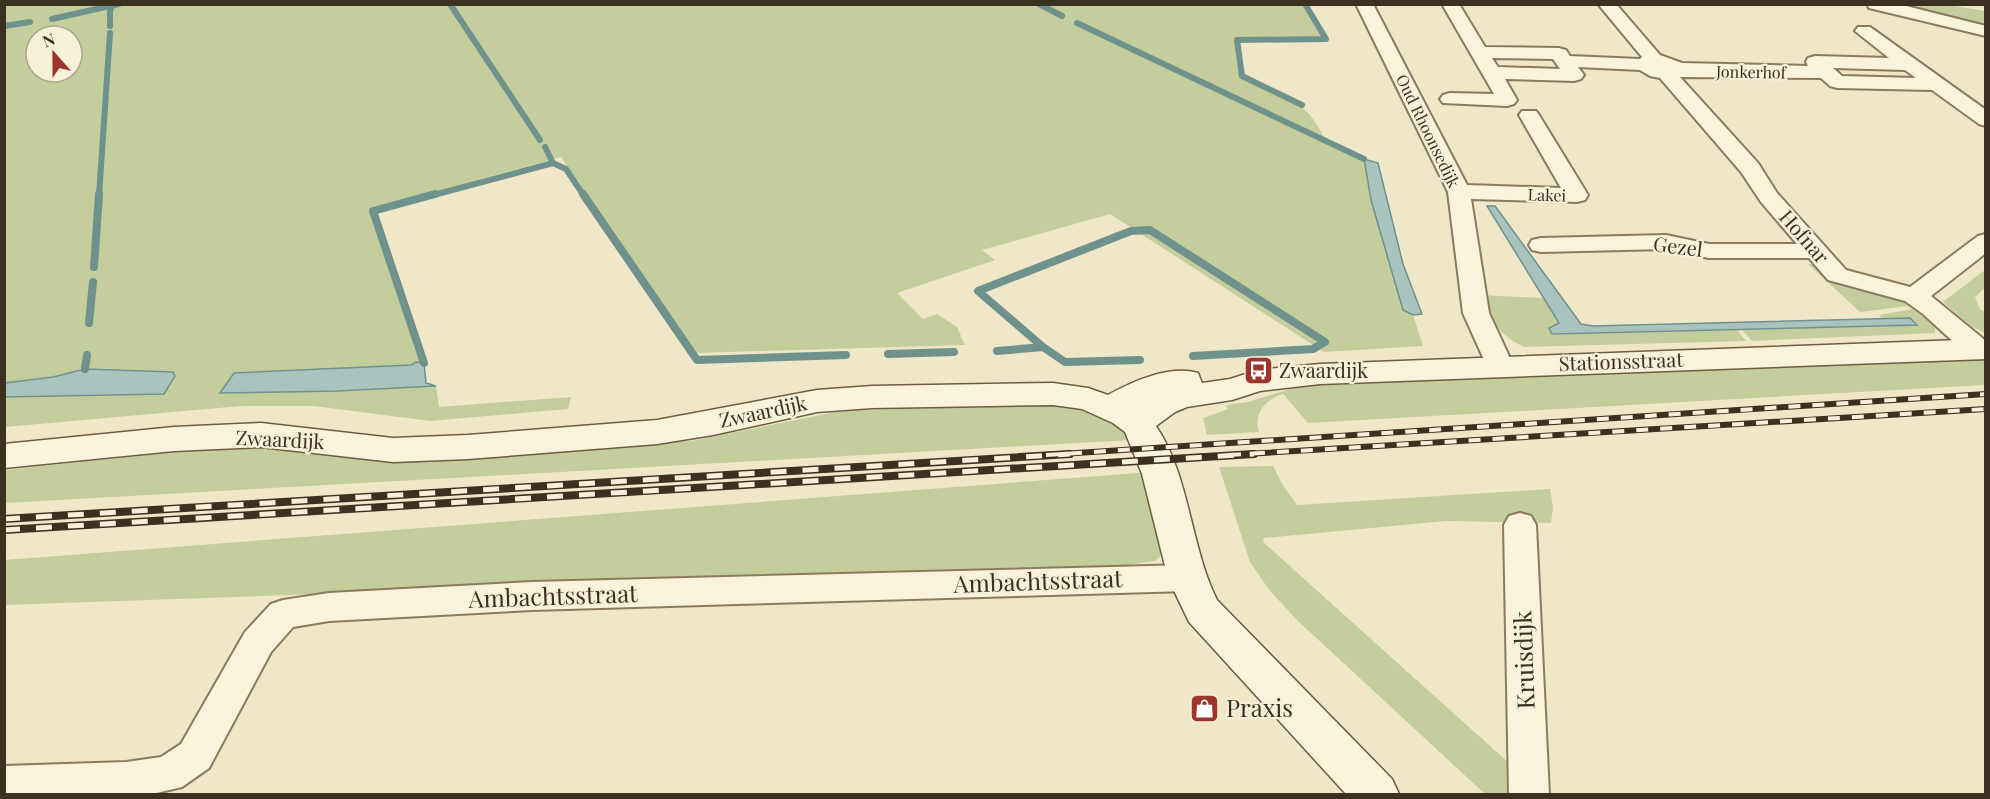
<svg xmlns="http://www.w3.org/2000/svg" width="1990" height="799" font-family="'Playfair Display',serif">
  <rect width="100%" height="100%" fill="#efe7c8"/>
  <path fill="#c4ce9c" fill-rule="evenodd" d="M1892 4 1949 5 1985 11V27Z
    M4 5H1305L1326 39 1237 40 1242 76C1279 94 1308 99 1325 140L1364 159 1371 200 1403 310 1413 315 1423 346 1324 352 1110 214 982 250 995 260 897 293 923 319 937 314 957 327 965 345 696 353 561 157 373 209 424 363 416 362 411 365 234 373 221 392 338 391 436 386 439 407 571 397 568 409 430 421 314 406H241L5 427V397L164 394 175 376 172 372 85 369 53 377 5 383ZM36 36H72V72H36Z
    M1808 264 1817 265 1916 305 1860 312Z
    M1985 270V288L1975 297 1980 309 1985 312V333L1971 326 1943 302Z
    M1478 295 1544 298 1559 324 1553 334 1737 330 1746 341 1524 347C1500 336 1489 319 1478 295Z
    M1914 309 1935 328V333L1752 341 1742 330 1915 325 1910 318 1882 319 1879 315Z
    M1985 358V385L1308 423 1283 394C1265 400 1253 413 1259 432L1207 435 1203 418 1228 409 1226 405 1248 402 1300 386 1407 378Z
    M1036 404 1085 408 1111 418 1132 440 5 503V470L233 446 292 449 384 462 691 441 841 411Z
    M1273 466 1282 484 1297 505 1550 489 1553 507 1551 523 1446 521 1264 538 1263 542 1509 763 1511 794H1485L1298 621 1270 591 1250 562 1219 467Z
    M1151 472 1170 548 1155 561 1120 566 5 605 4 560Z"/>
  <path fill="#a9c3be" stroke="#6f928d" stroke-width="1.5" d="M1364 159 1378 163 1403 264 1422 314 1413 315 1403 310 1371 200Z
    M1487 206H1495L1581 324 1593 326 1910 318 1917 325 1552 334 1549 328 1559 323Z
    M416 362 424 363 426 383 436 386 338 391 220 393 234 373 411 365Z
    M85 369 173 372 175 376 164 394 5 397V383L53 377Z"/>
  <g fill="none" stroke-linecap="round" stroke-linejoin="round">
    <path stroke="#6f928d" stroke-width="6" d="M450 4 540 140
      M1039 4 1062 16
      M52 19 119 4
      M1077 23 1364 159
      M4 26 30 22
      M110 26V11L113 4
      M1302 105 1242 76 1237 40 1326 39 1305 4
      M553 163 566 169 584 196
      M99 196 110 33
      M430 196 553 163 545 147"/>
    <path stroke="#6f928d" stroke-width="8" d="M583 194 697 360 846 355
      M94 267 99 194
      M89 323 93 282
      M1043 347 978 291 1131 231 1150 230 1325 342 1313 349 1193 356
      M997 351 1043 347 1065 362 1140 360
      M888 354 954 352
      M424 363 373 211 435 194
      M85 369 87 355"/>
    <defs>
      <path id="street" d="M1356 4H1373L1467 185 1561 188 1519 115 1522 111H1536L1539 115 1588 195 1585 200 1577 202 1471 199 1489 313 1514 367 1510 373 1500 376 1490 373 1463 313 1448 192Z
        M1442 4H1459L1485 47 1559 48 1566 50 1570 56 1640 59 1642 57 1598 4H1616L1660 55 1682 63 1808 66 1806 62 1808 58 1815 56 1889 58 1855 31 1858 27H1870L1986 110V126L1979 124 1932 90 1837 88 1830 86 1821 78 1680 77 1758 163 1777 193 1846 270 1910 287 1978 236 1986 234V253L1931 296 1986 341V357L1979 359 1969 356 1923 314 1905 301 1828 280 1809 258H1709L1666 249 1541 252 1532 250 1529 245 1532 240 1541 238 1666 235 1709 244H1797L1761 202 1741 172 1660 78 1650 76 1640 70 1578 67 1584 75 1581 79 1574 81 1505 79 1517 100 1514 104 1507 106 1443 103 1440 99 1443 95 1450 93 1494 94ZM1492 58 1553 59 1560 69 1498 67ZM1833 68 1905 70 1916 78 1842 76Z
        M1867 4H1898L1986 26V36L1869 8Z
        M1520 513 1531 516 1536 525 1549 794H1509L1504 525 1509 516Z
        M1187 565 1199 569 1204 578 1199 587 1187 591 532 610 329 621 293 627 271 652 209 768 182 787 152 794H4V766L126 762 161 757 181 744 245 632 271 604 283 600 329 593 532 582Z"/>
      <path id="secondary" d="M1986 339V359L1320 384 1260 391 1232 400 1187 407 1175 412 1156 426C1190 476 1190 546 1217 600L1392 779 1399 794H1346L1189 622 1168 578 1142 474 1125 432 1113 423 1082 409 1053 405 872 408 817 412 713 435 657 444 468 459 393 462 261 447 174 451 4 468V444L174 427 261 423 393 438 468 435 657 420 817 390 872 386 1053 383 1088 388 1108 395C1134 381 1169 365 1198 373L1202 383 1230 379 1258 370 1320 364Z"/>
    </defs>
    <use href="#street" stroke="#8c7a5d" stroke-width="4"/>
    <use href="#secondary" stroke="#6e5b40" stroke-width="3"/>
    <use href="#street" fill="#f9f3dc" fill-rule="evenodd"/>
    <use href="#secondary" fill="#f9f3dc" fill-rule="evenodd"/>
    <defs>
      <path id="rail-far1" d="M1046 455 1986 394
        M1229 455 1986 409"/>
      <path id="rail" d="M4 519 1070 454
        M4 530 1254 454"/>
    </defs>
    <use href="#rail-far1" stroke="#3c3020" stroke-width="6"/>
    <use href="#rail" stroke="#3c3020" stroke-width="8"/>
    <use href="#rail-far1" stroke="#f6f0d8" stroke-width="4" stroke-dasharray="12" stroke-linecap="butt"/>
    <use href="#rail" stroke="#f6f0d8" stroke-width="5" stroke-dasharray="16" stroke-linecap="butt"/>
  </g>
  <defs>
    <symbol id="bus-square" viewBox="-11 -11 22 22"><rect x="-9" y="-9" width="18" height="18" rx="4" fill="#9c352c" stroke="#f6f0d8"/><path d="M-5-6H5V4H4V6H2V4H-2V6H-4V4H-5ZM-3.5-4V0h7V-4ZM-3.5 1.2v1.5H-2V1.2ZM2 1.2v1.5H3.5V1.2Z" fill="#fff"/></symbol>
    <symbol id="shop-square" viewBox="-11 -11 22 22"><rect x="-9" y="-9" width="18" height="18" rx="4" fill="#9c352c" stroke="#f6f0d8"/><path d="M-5-2.5h2.3a2.7 3.5 0 0 1 5.4 0H5L5.5 6h-11ZM-1.5-2.5h3a1.5 2.3 0 0 0-3 0Z" fill="#fff"/></symbol>
  </defs>
  <g fill-rule="evenodd">
    <use href="#bus-square" x="1242" y="354" width="33" height="33"/>
    <use href="#shop-square" x="1188" y="692" width="33" height="33"/>
  </g>
  <g text-anchor="middle" stroke-width="4.5" stroke-linejoin="round" paint-order="stroke">
    <g font-size="16" fill="#3c3020" stroke="#f6f0d8">
      <text transform="translate(1751 72) rotate(1)" y="6">Jonkerhof</text>
      <text transform="translate(1428 131) rotate(64)" y="6">Oud Rhoonsedijk</text>
      <text transform="translate(1547 195) rotate(2)" y="6">Lakei</text>
    </g>
    <g font-size="20" fill="#3c3020" stroke="#f6f0d8">
      <text transform="translate(1804 237) rotate(49)" y="7">Hofnar</text>
      <text transform="translate(1678 247) rotate(7)" y="7">Gezel</text>
      <text transform="translate(1621 362) rotate(-2)" y="7">Stationsstraat</text>
      <text transform="translate(763 412) rotate(-12)" y="7">Zwaardijk</text>
      <text transform="translate(280 440) rotate(3)" y="7">Zwaardijk</text>
    </g>
    <g font-size="20" fill="#3c3020" stroke="#f6f0d8" text-anchor="start">
      <text x="1279" y="378">Zwaardijk</text>
    </g>
    <g font-size="24" fill="#3c3020" stroke="#f6f0d8">
      <text transform="translate(1038 582) rotate(-2)" y="8">Ambachtsstraat</text>
      <text transform="translate(553 597) rotate(-2)" y="8">Ambachtsstraat</text>
      <text transform="translate(1525 660) rotate(-92)" y="8">Kruisdijk</text>
    </g>
    <g font-size="24" fill="#3c3020" stroke="#f6f0d8" text-anchor="start">
      <text x="1226" y="717">Praxis</text>
    </g>
  </g>
  <rect width="1990" height="799" fill="none" stroke="#3c3020" stroke-width="12"/>
  <g transform="translate(54 54) rotate(339)"><circle r="28" fill="#f6f0d8" stroke="#aca38e" stroke-width="1.5"/>
  <path d="M0-4.5L10 22L0 15L-10 22Z" fill="#9c352c"/>
  <text y="-9" font-size="16" font-weight="bold" text-anchor="middle" fill="#3c3020">N</text>
  </g>
</svg>
